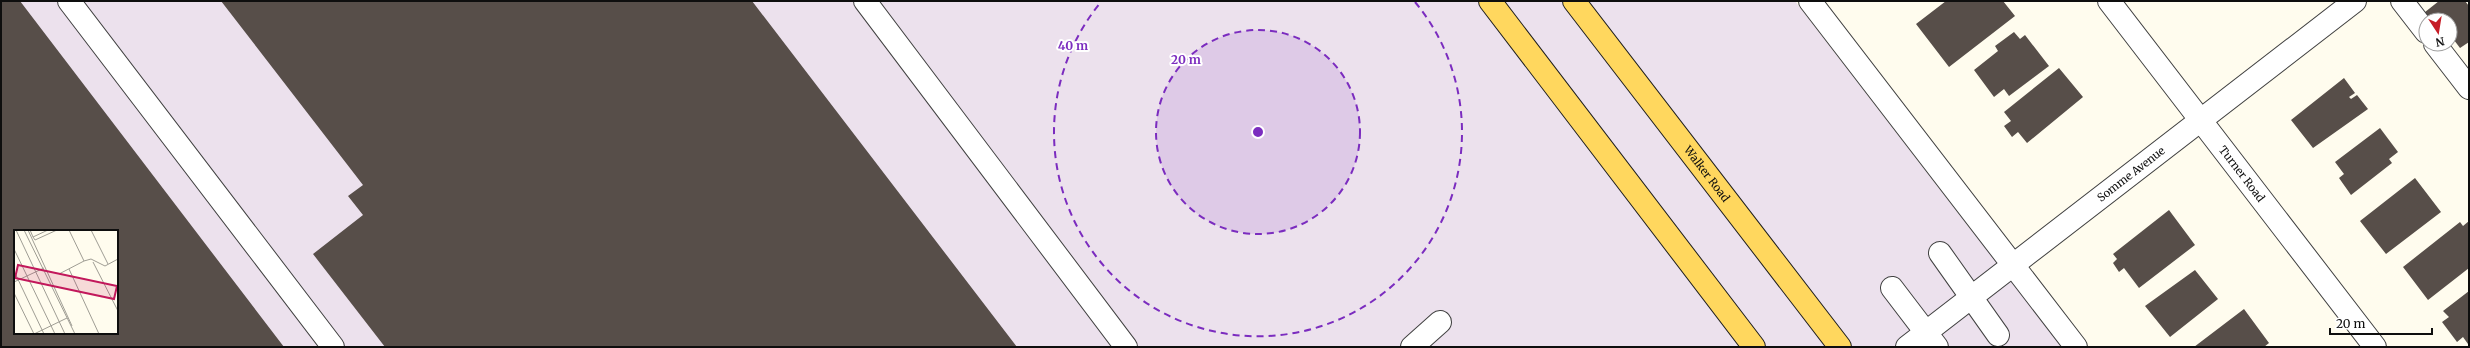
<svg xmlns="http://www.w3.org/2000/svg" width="2470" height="348" font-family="Merriweather,serif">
  <rect width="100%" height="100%" fill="#fffcee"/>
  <path fill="#ece1ed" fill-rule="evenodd" d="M1 1H1795L1971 230 2066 347H1ZM15 231H117V333H15Z"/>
  <path fill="#574e49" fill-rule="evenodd" d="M1 1H20L284 347H1ZM15 231H117V333H15Z
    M221 1H752L1017 347H385L313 254 363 215 348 196 363 185Z
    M1946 1H2003L2015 16 1949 67 1916 24Z
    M2439 1H2465L2469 6V42L2460 48 2454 40 2450 43V20H2426L2420 16Z
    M2014 32 2020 39 2025 35 2049 66 2009 96 2004 89 1994 97 1974 70 1998 51 1995 46Z
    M2059 68 2083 97 2027 143 2018 132 2012 137 2004 126 2011 121 2004 112Z
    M2344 78 2355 93 2349 97 2351 99 2357 95 2368 109 2313 148 2291 120Z
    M2380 128 2398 152 2389 159 2392 163 2351 195 2339 178 2344 174 2335 162Z
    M2415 178 2441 212 2386 254 2360 221Z
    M2169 210 2195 245 2139 288 2124 268 2119 272 2113 263 2117 259 2113 254Z
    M2469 221V268L2428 300 2403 267 2460 222 2463 226Z
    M2195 270 2218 299 2170 337 2145 306Z
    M2469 291V343L2468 344 2463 337 2457 342 2442 322 2449 317 2443 311Z
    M2244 309 2269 343 2264 347H2194Z"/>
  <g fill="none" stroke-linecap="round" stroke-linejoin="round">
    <defs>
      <g id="minor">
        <path d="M69 1 333 347"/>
        <path d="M865 1 1126 347"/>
        <path d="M1810 1 2076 347"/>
        <path id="s1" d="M2109 1 2375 347"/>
        <path d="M2402 1 2426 32"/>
        <path d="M2435 44 2469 88"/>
        <path d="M1940 253 1998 335"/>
        <path d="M1892 288 1937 347"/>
        <path d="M1412 347 1440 322"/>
        <path id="s2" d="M1907 347 2355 1"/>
      </g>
      <g id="major">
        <path d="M1490 1 1754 347"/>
        <path id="s3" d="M1574 1 1840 347"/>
      </g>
    </defs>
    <use href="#minor" stroke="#414141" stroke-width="24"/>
    <use href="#major" stroke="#1f1f1f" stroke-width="24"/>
    <use href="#minor" stroke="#fff" stroke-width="22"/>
    <use href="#major" stroke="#ffd75e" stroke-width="22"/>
  </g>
  <circle cx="1258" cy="132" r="102" fill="#7b2cbf" fill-opacity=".12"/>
  <g fill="none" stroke="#7b2cbf" stroke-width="2" stroke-dasharray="7 5">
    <circle cx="1258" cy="132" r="102"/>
    <path d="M1415 2A204 204 0 1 1 1101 2"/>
  </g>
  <g text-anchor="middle" stroke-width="4" stroke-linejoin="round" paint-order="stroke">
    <g font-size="11" fill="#0e0e0e" stroke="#fff">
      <text dy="4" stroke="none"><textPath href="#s3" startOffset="218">Walker Road</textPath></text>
      <text dy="4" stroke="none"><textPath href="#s2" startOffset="283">Somme Avenue</textPath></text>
      <text dy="4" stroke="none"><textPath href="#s1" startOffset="218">Turner Road</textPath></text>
    </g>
  </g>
  <g transform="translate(14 230)">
    <rect width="104" height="104" fill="#fffcee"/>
    <path fill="none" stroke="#9f9d94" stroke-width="1" d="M2 0 51 104M10 0 61 104M14 0 58 96M16 0 19 7 34 0M55 0 70 31 77 29 91 36 104 29M77 0 94 34M19 7 21 10 43 0M0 19 41 104M79 32 104 81M55 39 85 104M0 41 30 104M45 44 70 31M0 52 30 38M0 63 20 104M20 104 53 88"/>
    <path fill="#c2185b" fill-opacity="0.15" stroke="#c2185b" stroke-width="2" d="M4 35 103 56 100 69 1 48Z"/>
    <rect width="104" height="104" fill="none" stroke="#0e0e0e" stroke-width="2"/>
  </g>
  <circle cx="1258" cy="132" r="6" fill="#7b2cbf" stroke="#fff" stroke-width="2"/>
  <g font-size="12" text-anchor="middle" font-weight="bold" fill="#7b2cbf" stroke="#fff" stroke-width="4" stroke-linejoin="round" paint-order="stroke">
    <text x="1073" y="50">40 m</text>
    <text x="1186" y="64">20 m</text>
  </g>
  <rect width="2470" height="348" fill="none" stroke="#0e0e0e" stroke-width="4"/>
  <g transform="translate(2438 32) rotate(168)"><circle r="19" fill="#ffffff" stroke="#9f9f9f"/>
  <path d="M0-3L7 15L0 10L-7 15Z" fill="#c61d26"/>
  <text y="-6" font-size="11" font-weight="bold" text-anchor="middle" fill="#0e0e0e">N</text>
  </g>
  <path d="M2330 328v6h102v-6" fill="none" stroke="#0e0e0e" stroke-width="2"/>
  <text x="2336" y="328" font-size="12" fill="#0e0e0e" stroke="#ffffff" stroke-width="3" paint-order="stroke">20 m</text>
</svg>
